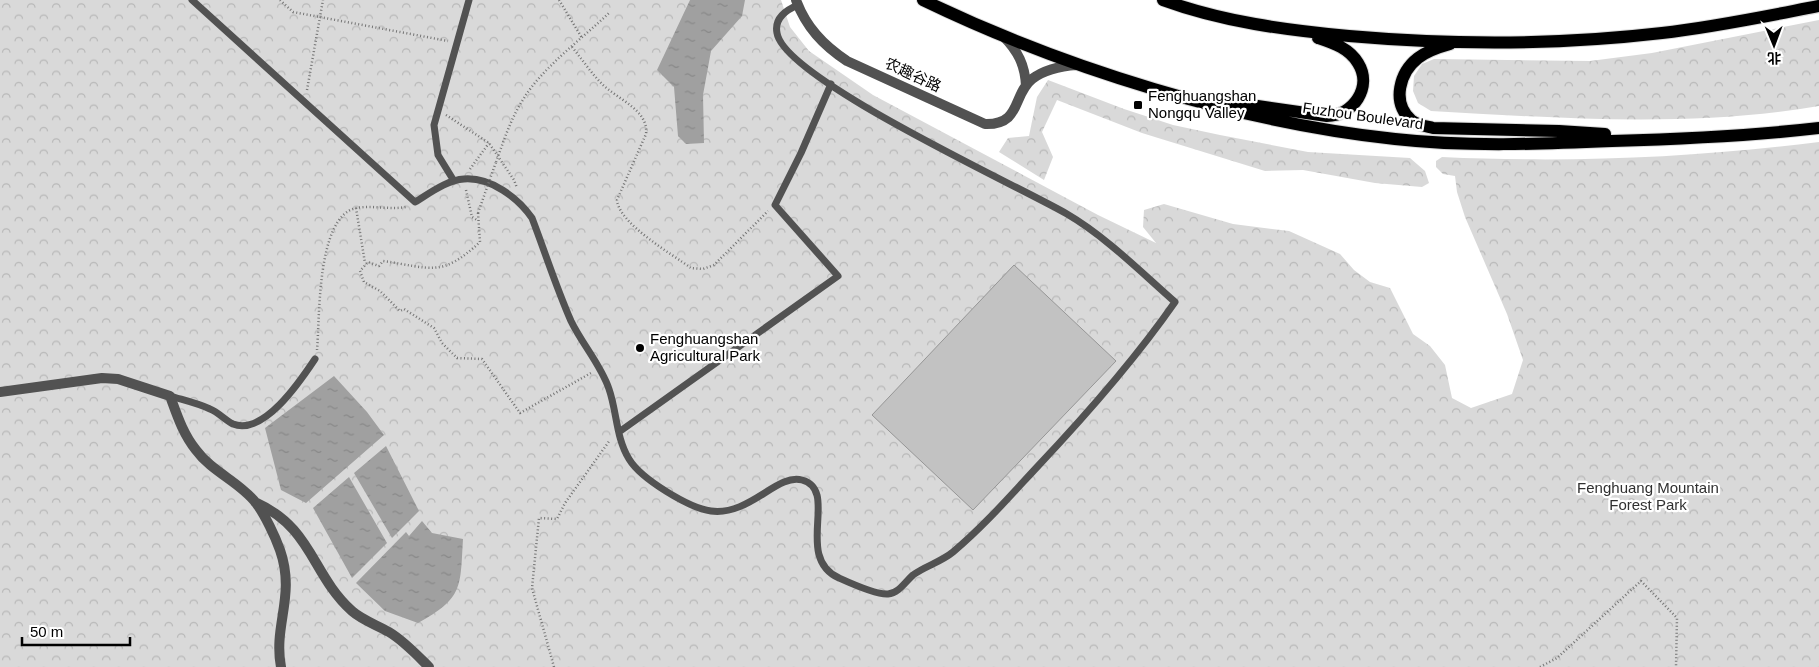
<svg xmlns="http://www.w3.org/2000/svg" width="1819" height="667" font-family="Helvetica,'Noto Sans SC',sans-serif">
  <defs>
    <pattern id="forest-crowns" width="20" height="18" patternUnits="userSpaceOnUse" patternTransform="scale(1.25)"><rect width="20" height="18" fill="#d9d9d9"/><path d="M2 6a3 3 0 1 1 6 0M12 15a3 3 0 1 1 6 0" fill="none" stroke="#b8b8b8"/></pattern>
    <pattern id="water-ripples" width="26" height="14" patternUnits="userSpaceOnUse" patternTransform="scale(1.25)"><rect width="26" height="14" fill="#a0a0a0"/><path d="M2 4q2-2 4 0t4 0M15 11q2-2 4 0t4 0" fill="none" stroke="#888"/></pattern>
  </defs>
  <rect width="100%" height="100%" fill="#fff"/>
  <path fill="url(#forest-crowns)" d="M0 0H781L790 27 809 51 873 95 1098 215 1156 243 1143 227 1144 210 1164 204 1233 224 1289 231 1340 254 1354 270 1370 282 1390 288 1413 334 1430 346 1445 365 1452 398 1471 408 1512 394 1523 360 1507 314 1465 217 1457 192 1455 176 1443 174 1436 167V161L1442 157C1569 163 1693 158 1819 142V667H0Z
    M1819 20V106C1691 128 1560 118 1431 111L1418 103 1413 91 1414 76 1422 64 1434 59 1590 61 1652 53Z
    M1048 80 1124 109 1173 125 1220 135 1308 152 1410 158 1425 171 1429 183 1422 187 1375 183 1303 170 1265 171 1142 133 1057 100 1042 132 1053 157 1044 180 999 152 1008 138 1029 136 1037 97Z"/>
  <path fill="url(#water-ripples)" d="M690 0H745L742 16 711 51 703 95 704 143 686 144 678 136 674 87 657 70Z
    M334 376 367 412 384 435 306 503 281 490 265 428Z
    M386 446 419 511 392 538 354 473Z
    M349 477 387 543 352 578 313 508Z
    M422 521 432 533 463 539C460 587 464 598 418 623L385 611 356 583 406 532 409 536Z"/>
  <path fill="#c2c2c2" stroke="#969696" d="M1014 265 1116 361 973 510 872 415Z"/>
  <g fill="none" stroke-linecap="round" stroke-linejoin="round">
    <defs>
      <path id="primary" d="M923 0C1066 69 1238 122 1395 139 1467 147 1540 144 1612 141 1681 139 1750 136 1819 128
        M1163 0C1223 22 1286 30 1349 36 1453 45 1559 45 1662 33 1715 27 1767 16 1819 6
        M1450 44C1439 47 1427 51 1418 58 1400 72 1391 102 1411 120 1417 125 1425 126 1433 128L1559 131 1605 134
        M1237 103 1327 116C1353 116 1373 87 1358 63 1349 48 1333 43 1318 38"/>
    </defs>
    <use href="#primary" stroke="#dbdbdb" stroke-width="14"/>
    <path stroke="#747474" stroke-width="2.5" stroke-dasharray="1 2.5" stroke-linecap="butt" d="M280 0 293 12 448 41
      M559 0 582 38
      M572 47C582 59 591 73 602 84 617 99 649 110 646 134L617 200C619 224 672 254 691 268L703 269 714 265 768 211
      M307 90 323 0
      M446 115 489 143 514 180 517 188
      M496 162C504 140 511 118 524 98 543 67 583 38 609 13
      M470 169 489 143
      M466 190 472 217 477 220
      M356 208 365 263
      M478 213 480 242C441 278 432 268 383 261L379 266 368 262 360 271 364 282 380 291 400 311 404 309 434 328 442 343 457 358 482 359 520 413 591 373
      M317 350C320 320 316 217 356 208 372 205 390 210 406 207
      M554 667 532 588 539 518 557 519 565 503 610 440
      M1540 667 1557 658 1641 581 1677 618 1676 667"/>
    <path stroke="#525252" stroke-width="7" d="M192 0 415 202C430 193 447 180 464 179 491 177 518 198 532 218 545 252 556 287 571 321 582 344 601 365 609 389 617 412 616 438 629 459 641 479 689 508 711 511 750 516 777 473 802 480 840 490 793 557 839 578 850 583 876 595 888 594 899 593 905 582 913 575 925 566 941 562 953 552 984 526 1011 495 1038 466 1087 414 1134 361 1175 302 1142 273 1105 236 1067 214 1019 186 784 79 777 33 774 18 786 10 798 5
      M454 181 438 155 434 125 469 0
      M170 396C183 400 197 403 210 409 218 412 225 420 233 424 264 436 301 380 315 359
      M619 432 838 276 775 205 801 153 831 84"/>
    <path stroke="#525252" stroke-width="10" d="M796 0C806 27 823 45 847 61L985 124C1022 125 1012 95 1032 79 1045 69 1062 66 1077 65
      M1003 36C1018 51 1025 65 1026 86
      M0 392 102 378 118 379 170 396C177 415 183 434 196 450 212 472 240 482 256 503 265 515 275 536 280 550 296 596 273 625 281 667
      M255 502C313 528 311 574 352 611 362 620 377 625 389 632 404 641 416 654 429 667"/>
    <use href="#primary" stroke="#000" stroke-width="12"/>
    <path stroke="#747474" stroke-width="2.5" stroke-dasharray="1 2.5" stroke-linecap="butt" d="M478 213 496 162"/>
  </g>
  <g fill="#000" stroke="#fff" stroke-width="2">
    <rect x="1133" y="100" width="10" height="10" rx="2.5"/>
    <circle cx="640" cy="348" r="5"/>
  </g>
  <g text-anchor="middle" stroke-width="4.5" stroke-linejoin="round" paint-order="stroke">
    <g font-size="15" fill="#000" stroke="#fff">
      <text transform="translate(913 75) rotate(25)" y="5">农趣谷路</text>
      <text transform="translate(1363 116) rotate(8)" y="5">Fuzhou Boulevard</text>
    </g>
    <g font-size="15" fill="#000" stroke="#fff" text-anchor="start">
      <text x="1148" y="101">Fenghuangshan<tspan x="1148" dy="17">Nongqu Valley</tspan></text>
      <text x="650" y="344">Fenghuangshan<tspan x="650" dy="17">Agricultural Park</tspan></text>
    </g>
    <g font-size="15" fill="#303030" stroke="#fff">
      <text x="1648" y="493">Fenghuang Mountain<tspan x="1648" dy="17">Forest Park</tspan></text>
    </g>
  </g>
  <g transform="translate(1774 45) rotate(179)" stroke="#ffffff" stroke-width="4" paint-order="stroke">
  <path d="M0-4L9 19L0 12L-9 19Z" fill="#000000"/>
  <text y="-8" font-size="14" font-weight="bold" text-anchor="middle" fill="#000000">北</text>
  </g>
  <path d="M22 637v8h108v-8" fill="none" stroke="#000000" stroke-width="2.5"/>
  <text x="30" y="637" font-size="15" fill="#000000" stroke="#ffffff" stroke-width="4" paint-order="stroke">50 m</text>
</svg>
